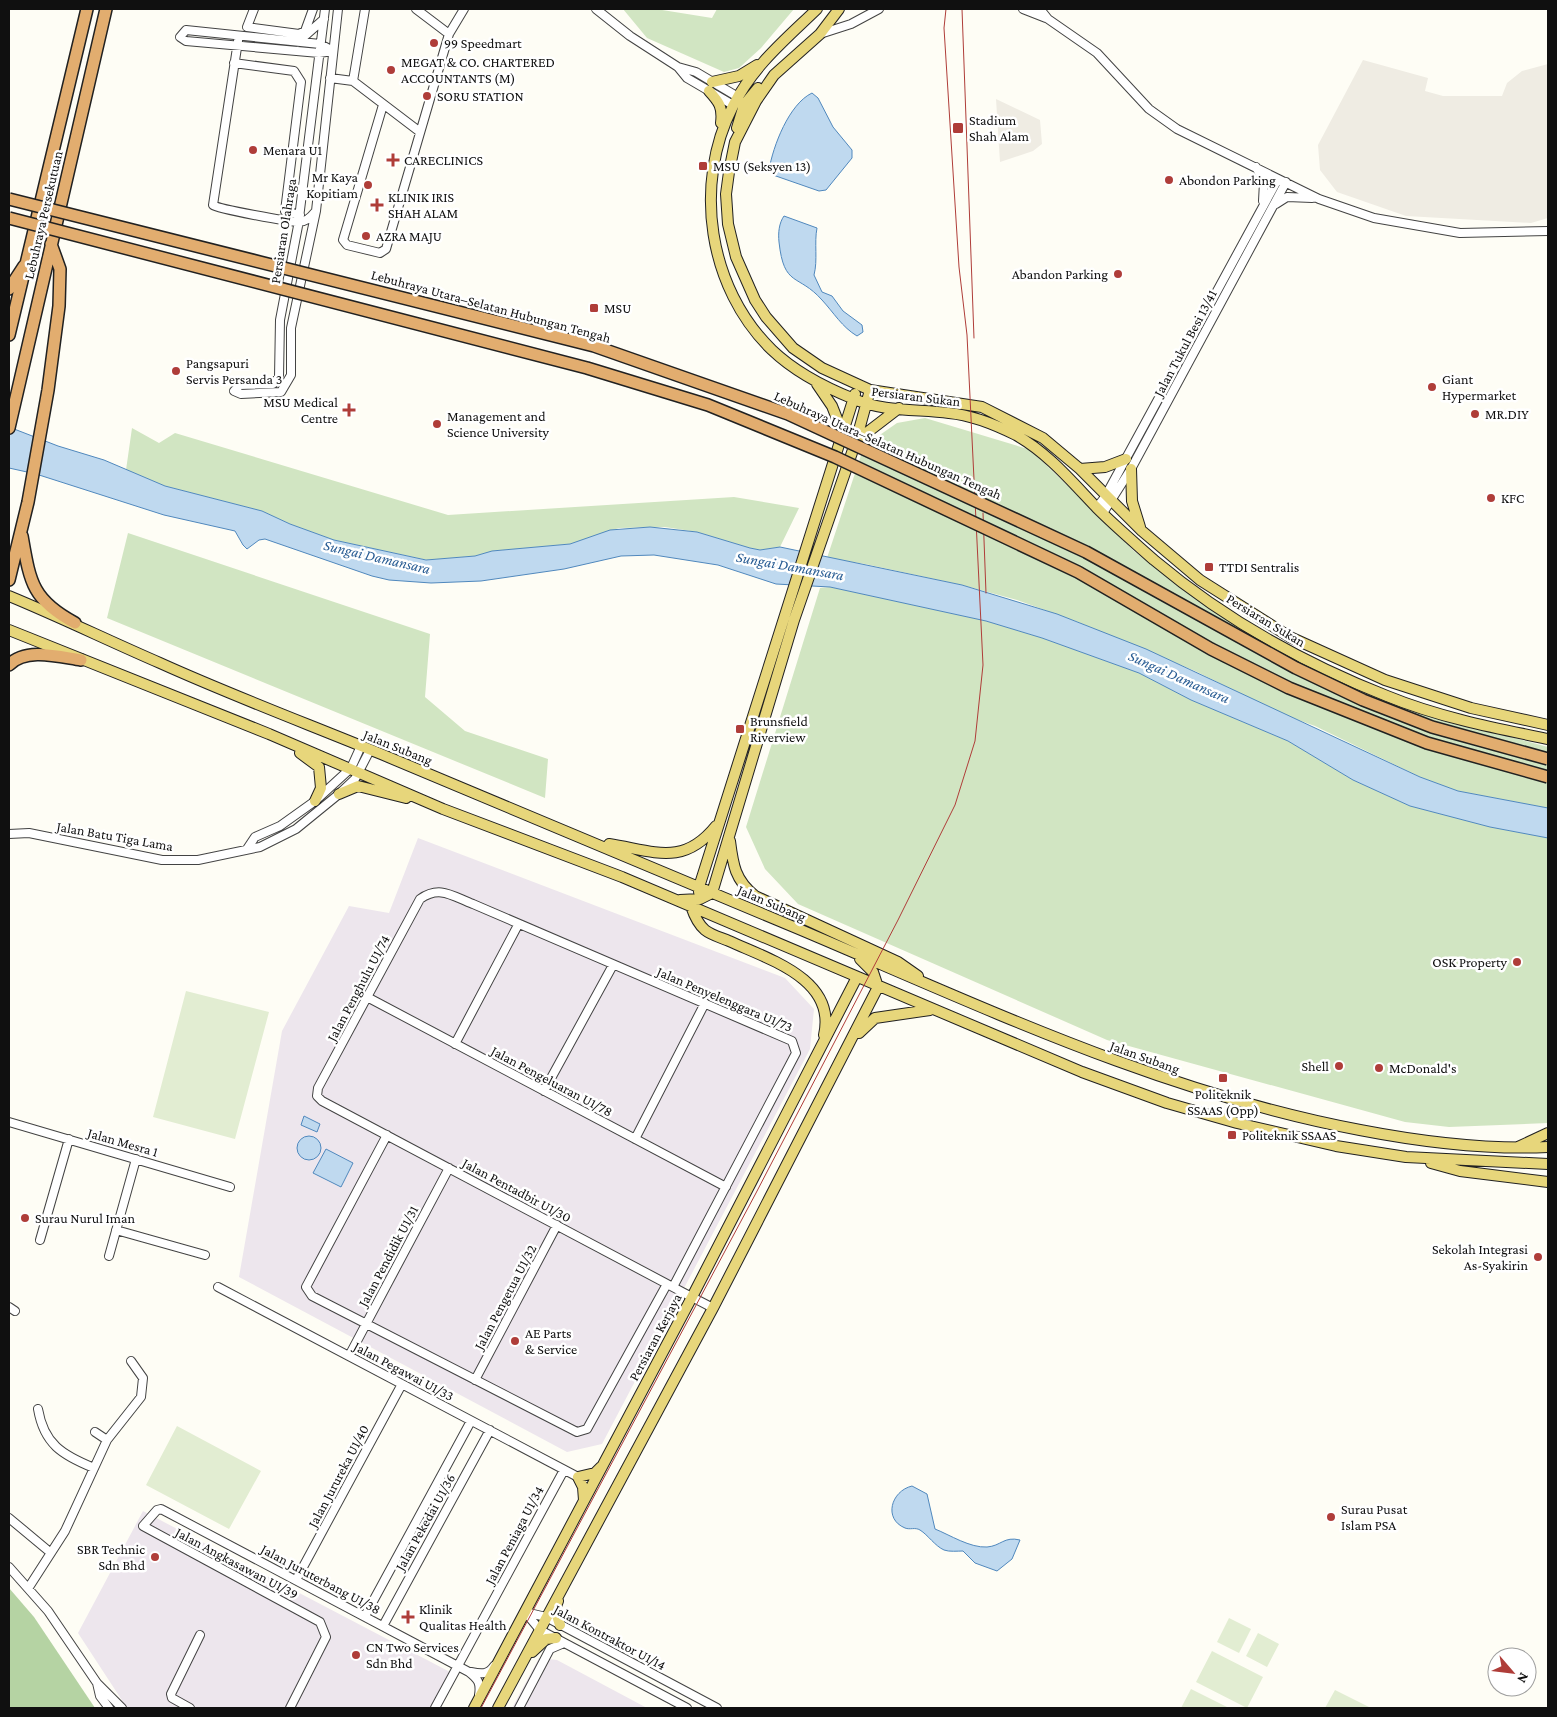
<svg xmlns="http://www.w3.org/2000/svg" width="1557" height="1717" font-family="'Crimson Pro',serif">
  <rect width="100%" height="100%" fill="#fefdf5"/>
  <path fill="#ede6ed" d="M418 838 785 978 814 1009 810 1049 602 1444 567 1452 239 1277 282 1031 349 906 389 913Z
    M143 1511 450 1672 430 1708H127L78 1633Z
    M539 1658 557 1660 647 1708H512Z"/>
  <path fill="#d1e5c2" d="M623 9H656L712 18 717 9H794L761 48 739 68 724 72 647 38Z
    M925 418 1031 450 1134 551 1187 593 1291 649 1383 698 1466 725 1548 747V808L1458 791 1420 777 1315 726 1284 715 1195 671 1078 622 1017 600 962 585 865 564 827 558 864 446 897 423Z
    M132 428 159 443 175 433 448 515 734 497 799 508 780 547 760 550 750 548 697 532 665 527 619 528 570 544 493 551 475 556 427 560 334 540 290 524 262 511 165 486 126 470Z
    M128 533 430 634 425 697 465 731 548 759 545 798 107 618Z
    M830 587 986 621 1042 638 1139 673 1191 700 1288 741 1353 780 1410 806 1490 827 1548 838V1123L1449 1127 1405 1122 1107 1040 798 904 765 869 746 827 820 588Z"/>
  <path fill="#b5d3a3" d="M9 1588 34 1617 95 1708H9Z"/>
  <path fill="#e2edd2" d="M186 991 269 1012 235 1139 153 1117Z
    M177 1426 261 1471 229 1529 146 1485Z
    M1229 1618 1251 1629 1239 1653 1217 1642Z
    M1258 1633 1279 1644 1267 1667 1246 1656Z
    M1212 1651 1263 1677 1247 1708 1196 1682Z
    M1191 1689 1229 1708H1181Z
    M1335 1690 1371 1708H1325Z"/>
  <path fill="#efece3" d="M1363 60 1428 78 1425 91 1443 96H1502L1507 83 1522 71 1548 64V218L1531 223 1406 216 1337 192 1320 170 1318 145Z
    M996 99 1040 120 1042 144 1033 151 1000 162Z"/>
  <path fill="#bfd9ef" stroke="#5088bd" d="M812 93 818 98 833 127 852 150V158L826 190 819 191 773 175 769 170C773 146 789 104 812 93Z
    M784 216 817 228C814 243 818 260 814 275L822 292 832 296 843 311 862 325 863 332 857 336C842 327 834 313 822 300 798 273 784 288 779 242 778 233 779 223 784 216Z
    M9 427 58 446 104 460 165 486 262 511 290 524 334 540 426 560 475 556 492 551 570 544 610 530 650 527 697 532 750 548 760 550 780 547 962 585 1057 614 1146 649 1420 777 1458 791 1548 808V838L1490 827 1410 806 1353 780 1288 741 1191 700 1139 673 1042 638 986 621 830 587 776 584 718 565 654 555 621 556 564 569 481 581 431 583 389 580 372 576 265 539 259 540 247 549 243 545 235 531 164 515 36 474 9 468Z
    M304 1116 320 1124 317 1132 301 1125Z
    M297 1148a12 12 0 1 1 24 0a12 12 0 1 1-24 0Z
    M326 1149 353 1163 341 1187 313 1173Z
    M912 1486 927 1494 935 1529C950 1535 970 1548 987 1547 1001 1546 1004 1536 1020 1540L1012 1559 997 1571 975 1563 963 1551C958 1551 949 1552 944 1550 935 1546 928 1535 920 1530 915 1527 910 1530 905 1528 883 1519 891 1491 912 1486Z"/>
  <g fill="none" stroke-linecap="round" stroke-linejoin="round">
    <defs>
      <path id="minor" d="M254 9 247 27 299 34 305 31 313 9
        M325 9 298 226 280 320 279 377 273 384 240 385 234 391 241 394 281 392 291 375V328L316 211 338 9
        M416 9 449 34
        M596 9 630 36 678 67 687 78 733 105
        M1023 9 1046 18
        M1040 9 1048 19 1097 53 1149 109 1177 129 1319 199 1374 218 1460 233 1548 231
        M186 30 320 44 333 51 319 53 186 41 180 37Z
        M820 34 851 24 879 9
        M238 41 213 205C218 209 289 222 299 222 305 222 311 217 315 212
        M298 42 324 19
        M234 63 294 71 301 82 285 211 300 215
        M678 67 696 72 738 97
        M330 78 353 81
        M353 81 420 132
        M353 81 365 9
        M383 105 343 240 347 245 380 253 386 249 449 34 464 9
        M1256 167 1264 182 1263 201
        M1276 204 1287 197 1312 198
        M1097 507 1105 497 1278 179
        M1103 513 1131 469 1286 182
        M9 834 29 833 162 860H198L260 847 296 829 339 794 355 779 370 750
        M247 849 255 837 280 826 315 801 351 768 361 746
        M367 997 726 1187
        M455 1044 518 925
        M544 1091 613 965
        M9 1122 230 1187
        M387 1135 306 1287 312 1296 577 1432 587 1429 667 1284
        M635 1139 705 1003
        M116 1230 205 1255
        M40 1240 69 1139
        M109 1256 136 1159
        M218 1287 578 1477
        M673 1287 796 1053 792 1041 473 904C452 896 440 885 420 899L318 1088 317 1096 322 1101C452 1170 582 1240 713 1308
        M9 1307 15 1311
        M349 1356 449 1168
        M475 1380 557 1225
        M38 1409C44 1444 62 1455 94 1468
        M95 1432 107 1440
        M9 1518 51 1553
        M9 1567 48 1611 97 1683 122 1708
        M296 1580 402 1384
        M29 1587 65 1531 107 1440 141 1397 143 1378 131 1361
        M525 1612 546 1617 717 1708
        M525 1612 540 1630 687 1708
        M365 1616 471 1421
        M383 1626 490 1430
        M471 1672C481 1674 488 1675 494 1666
        M97 1683 100 1696 109 1708
        M190 1708 172 1698 171 1694 200 1635
        M290 1708 326 1637 320 1622 143 1526 157 1510 161 1509 469 1672C478 1679 481 1683 479 1695
        M435 1708 564 1470
        M519 1708 550 1649 564 1643"/>
      <path id="major" d="M817 9C786 39 753 66 733 106 693 184 708 288 772 350 795 372 824 387 854 399 883 412 918 409 949 413 971 415 996 425 1016 435 1048 453 1072 482 1097 508 1115 526 1135 543 1154 560 1223 618 1303 663 1387 696 1438 717 1494 728 1548 739
        M839 9 820 34 774 75 756 101 735 142 729 172 726 194 728 224 736 257 755 300 766 317 793 348 822 368 870 390 982 407 1043 438 1080 469 1142 531 1200 580 1290 637 1385 680 1471 708 1548 725
        M712 82 739 76 757 65
        M709 91C719 102 723 107 721 123
        M737 128 744 105 758 88
        M817 384 832 406 843 434
        M856 441 899 408
        M1080 469 1105 467 1126 459
        M1131 469 1132 501 1140 527
        M9 596C60 617 109 641 160 663 233 696 308 724 381 754 521 812 661 871 801 930 983 1007 1163 1093 1360 1130 1422 1142 1484 1150 1548 1147
        M9 630 269 734 443 809 622 877 1082 1072 1167 1103 1237 1123 1336 1146 1406 1157 1548 1164
        M300 753 319 767 321 788 315 801
        M339 794 358 786 406 798
        M730 841C733 865 735 880 755 896L898 962 918 976
        M609 844C654 851 683 867 716 826
        M699 892V887L855 394
        M680 900 700 899 712 893 794 620 856 441 870 390
        M691 906C694 915 698 924 705 930 711 935 722 938 729 941 768 959 837 979 824 1035
        M860 959 873 972 878 987
        M859 1033 875 1018 930 1010
        M1518 1147 1548 1133
        M1431 1163 1460 1171 1548 1182
        M584 1500 583 1487 578 1477 595 1473 601 1467
        M558 1601 555 1609 560 1625
        M532 1652 546 1639 556 1638
        M474 1708 692 1297 857 977
        M498 1708 713 1308 878 987"/>
      <path id="highway" d="M9 289 24 266
        M9 335 87 9
        M9 428 106 9
        M22 536C30 582 32 600 75 623
        M9 580 28 502 48 390 59 306 60 269 51 244
        M9 665C26 647 60 657 81 660"/>
    </defs>
    <use href="#minor" stroke="#434343" stroke-width="10"/>
    <use href="#major" stroke="#212121" stroke-width="12"/>
    <use href="#highway" stroke="#212121" stroke-width="14"/>
    <use href="#minor" stroke="#fff" stroke-width="8"/>
    <use href="#major" stroke="#e7d67b" stroke-width="10"/>
    <use href="#highway" stroke="#e2ad6f" stroke-width="11"/>
    <path stroke="#af3d39" stroke-width="1" d="M962 9 974 338
      M983 513 986 593
      M481 1708 756 1193 898 920 955 805 975 741 983 665 967 335 959 267 944 28 946 9"/>
    <defs>
      <path id="highway-bridge" d="M9 199 594 346 788 414 1086 552 1296 668 1363 700 1432 727 1548 759
        M9 218 587 368 708 405 835 457 1078 572 1211 649 1289 688 1427 743 1548 777"/>
    </defs>
    <use href="#highway-bridge" stroke="#212121" stroke-width="14" stroke-linecap="butt"/>
    <use href="#highway-bridge" stroke="#e2ad6f" stroke-width="11"/>
  </g>
  <g fill="#af3d39" stroke="#fff" stroke-width="2">
    <circle cx="434" cy="43" r="5"/>
    <circle cx="391" cy="70" r="5"/>
    <circle cx="427" cy="96" r="5"/>
    <rect x="952" y="122" width="12" height="12" rx="2.5"/>
    <circle cx="253" cy="150" r="5"/>
    <path d="M390.5 152.5h5v5h5v5h-5v5h-5v-5h-5v-5h5z"/>
    <rect x="698" y="161" width="10" height="10" rx="2.5"/>
    <circle cx="1169" cy="180" r="5"/>
    <circle cx="368" cy="185" r="5"/>
    <path d="M374.5 197.5h5v5h5v5h-5v5h-5v-5h-5v-5h5z"/>
    <circle cx="366" cy="236" r="5"/>
    <circle cx="1118" cy="274" r="5"/>
    <rect x="589" y="303" width="10" height="10" rx="2.5"/>
    <circle cx="176" cy="371" r="5"/>
    <circle cx="1432" cy="387" r="5"/>
    <path d="M346.5 402.5h5v5h5v5h-5v5h-5v-5h-5v-5h5z"/>
    <circle cx="1475" cy="414" r="5"/>
    <circle cx="437" cy="424" r="5"/>
    <circle cx="1491" cy="498" r="5"/>
    <rect x="1204" y="562" width="10" height="10" rx="2.5"/>
    <rect x="735" y="724" width="10" height="10" rx="2.5"/>
    <circle cx="1517" cy="962" r="5"/>
    <circle cx="1339" cy="1066" r="5"/>
    <circle cx="1379" cy="1068" r="5"/>
    <rect x="1218" y="1073" width="10" height="10" rx="2.5"/>
    <rect x="1227" y="1130" width="10" height="10" rx="2.5"/>
    <circle cx="25" cy="1218" r="5"/>
    <circle cx="1538" cy="1257" r="5"/>
    <circle cx="515" cy="1341" r="5"/>
    <circle cx="1331" cy="1517" r="5"/>
    <circle cx="155" cy="1557" r="5"/>
    <path d="M405.5 1609.5h5v5h5v5h-5v5h-5v-5h-5v-5h5z"/>
    <circle cx="356" cy="1655" r="5"/>
  </g>
  <g text-anchor="middle" stroke-width="5" stroke-linejoin="round" paint-order="stroke">
    <g font-size="14" fill="#101010" stroke="#fff" text-anchor="start">
      <text x="444" y="48">99 Speedmart</text>
      <text x="401" y="67">MEGAT &amp; CO. CHARTERED<tspan x="401" dy="16">ACCOUNTANTS (M)</tspan></text>
      <text x="437" y="101">SORU STATION</text>
      <text x="969" y="125">Stadium<tspan x="969" dy="16">Shah Alam</tspan></text>
      <text x="263" y="155">Menara U1</text>
      <text x="404" y="165">CARECLINICS</text>
      <text x="713" y="171">MSU (Seksyen 13)</text>
      <text x="358" y="182" text-anchor="end">Mr Kaya<tspan x="358" dy="16">Kopitiam</tspan></text>
      <text x="1179" y="185">Abondon Parking</text>
      <text x="388" y="202">KLINIK IRIS<tspan x="388" dy="16">SHAH ALAM</tspan></text>
      <text x="376" y="241">AZRA MAJU</text>
      <text x="1108" y="279" text-anchor="end">Abandon Parking</text>
      <text x="604" y="313">MSU</text>
      <text x="186" y="368">Pangsapuri<tspan x="186" dy="16">Servis Persanda 3</tspan></text>
      <text x="1442" y="384">Giant<tspan x="1442" dy="16">Hypermarket</tspan></text>
      <text x="338" y="407" text-anchor="end">MSU Medical<tspan x="338" dy="16">Centre</tspan></text>
      <text x="1485" y="419">MR.DIY</text>
      <text x="447" y="421">Management and<tspan x="447" dy="16">Science University</tspan></text>
      <text x="1501" y="503">KFC</text>
      <text x="1219" y="572">TTDI Sentralis</text>
      <text x="750" y="726">Brunsfield<tspan x="750" dy="16">Riverview</tspan></text>
      <text x="1507" y="967" text-anchor="end">OSK Property</text>
      <text x="1329" y="1071" text-anchor="end">Shell</text>
      <text x="1389" y="1073">McDonald's</text>
      <text x="1223" y="1099" text-anchor="middle">Politeknik<tspan x="1223" dy="16">SSAAS (Opp)</tspan></text>
      <text x="1242" y="1140">Politeknik SSAAS</text>
      <text x="35" y="1223">Surau Nurul Iman</text>
      <text x="1528" y="1254" text-anchor="end">Sekolah Integrasi<tspan x="1528" dy="16">As-Syakirin</tspan></text>
      <text x="525" y="1338">AE Parts<tspan x="525" dy="16">&amp; Service</tspan></text>
      <text x="1341" y="1514">Surau Pusat<tspan x="1341" dy="16">Islam PSA</tspan></text>
      <text x="145" y="1554" text-anchor="end">SBR Technic<tspan x="145" dy="16">Sdn Bhd</tspan></text>
      <text x="419" y="1614">Klinik<tspan x="419" dy="16">Qualitas Health</tspan></text>
      <text x="366" y="1652">CN Two Services<tspan x="366" dy="16">Sdn Bhd</tspan></text>
    </g>
    <g font-size="14" fill="#101010" stroke="#fff">
      <text transform="translate(43 215) rotate(-77)" y="5">Lebuhraya Persekutuan</text>
      <text transform="translate(283 231) rotate(-81)" y="5">Persiaran Olahraga</text>
      <text transform="translate(491 306) rotate(15)" y="5">Lebuhraya Utara–Selatan Hubungan Tengah</text>
      <text transform="translate(1185 343) rotate(-62)" y="5">Jalan Tukul Besi 13/41</text>
      <text transform="translate(916 396) rotate(7)" y="5">Persiaran Sukan</text>
      <text transform="translate(888 445) rotate(24)" y="5">Lebuhraya Utara–Selatan Hubungan Tengah</text>
      <text transform="translate(1266 620) rotate(31)" y="5">Persiaran Sukan</text>
      <text transform="translate(398 747) rotate(22)" y="5">Jalan Subang</text>
      <text transform="translate(115 836) rotate(10)" y="5">Jalan Batu Tiga Lama</text>
      <text transform="translate(772 903) rotate(23)" y="5">Jalan Subang</text>
      <text transform="translate(358 988) rotate(-62)" y="5">Jalan Penghulu U1/74</text>
      <text transform="translate(725 999) rotate(23)" y="5">Jalan Penyelenggara U1/73</text>
      <text transform="translate(1145 1057) rotate(20)" y="5">Jalan Subang</text>
      <text transform="translate(552 1081) rotate(28)" y="5">Jalan Pengeluaran U1/78</text>
      <text transform="translate(123 1142) rotate(16)" y="5">Jalan Mesra 1</text>
      <text transform="translate(517 1190) rotate(28)" y="5">Jalan Pentadbir U1/30</text>
      <text transform="translate(388 1256) rotate(-62)" y="5">Jalan Pendidik U1/31</text>
      <text transform="translate(505 1297) rotate(-62)" y="5">Jalan Pengetua U1/32</text>
      <text transform="translate(655 1337) rotate(-62)" y="5">Persiaran Kerjaya</text>
      <text transform="translate(404 1371) rotate(28)" y="5">Jalan Pegawai U1/33</text>
      <text transform="translate(338 1476) rotate(-62)" y="5">Jalan Jurureka U1/40</text>
      <text transform="translate(425 1522) rotate(-61)" y="5">Jalan Pekedai U1/36</text>
      <text transform="translate(514 1535) rotate(-62)" y="5">Jalan Peniaga U1/34</text>
      <text transform="translate(237 1563) rotate(28)" y="5">Jalan Angkasawan U1/39</text>
      <text transform="translate(321 1579) rotate(28)" y="5">Jalan Juruterbang U1/38</text>
      <text transform="translate(610 1637) rotate(28)" y="5">Jalan Kontraktor U1/14</text>
    </g>
    <g font-size="15" font-style="italic" fill="#285c93" stroke="#fff">
      <text transform="translate(377 557) rotate(13)" y="5">Sungai Damansara</text>
      <text transform="translate(790 566) rotate(10)" y="5">Sungai Damansara</text>
      <text transform="translate(1179 677) rotate(24)" y="5">Sungai Damansara</text>
    </g>
  </g>
  <rect width="1557" height="1717" fill="none" stroke="#101010" stroke-width="20"/>
  <g transform="translate(1512 1672) rotate(118)"><circle r="24" fill="#ffffff" stroke="#9f9f9f"/>
  <path d="M0-4L9 19L0 12L-9 19Z" fill="#af3d39"/>
  <text y="-8" font-size="14" font-weight="bold" text-anchor="middle" fill="#101010">N</text>
  </g>
</svg>
